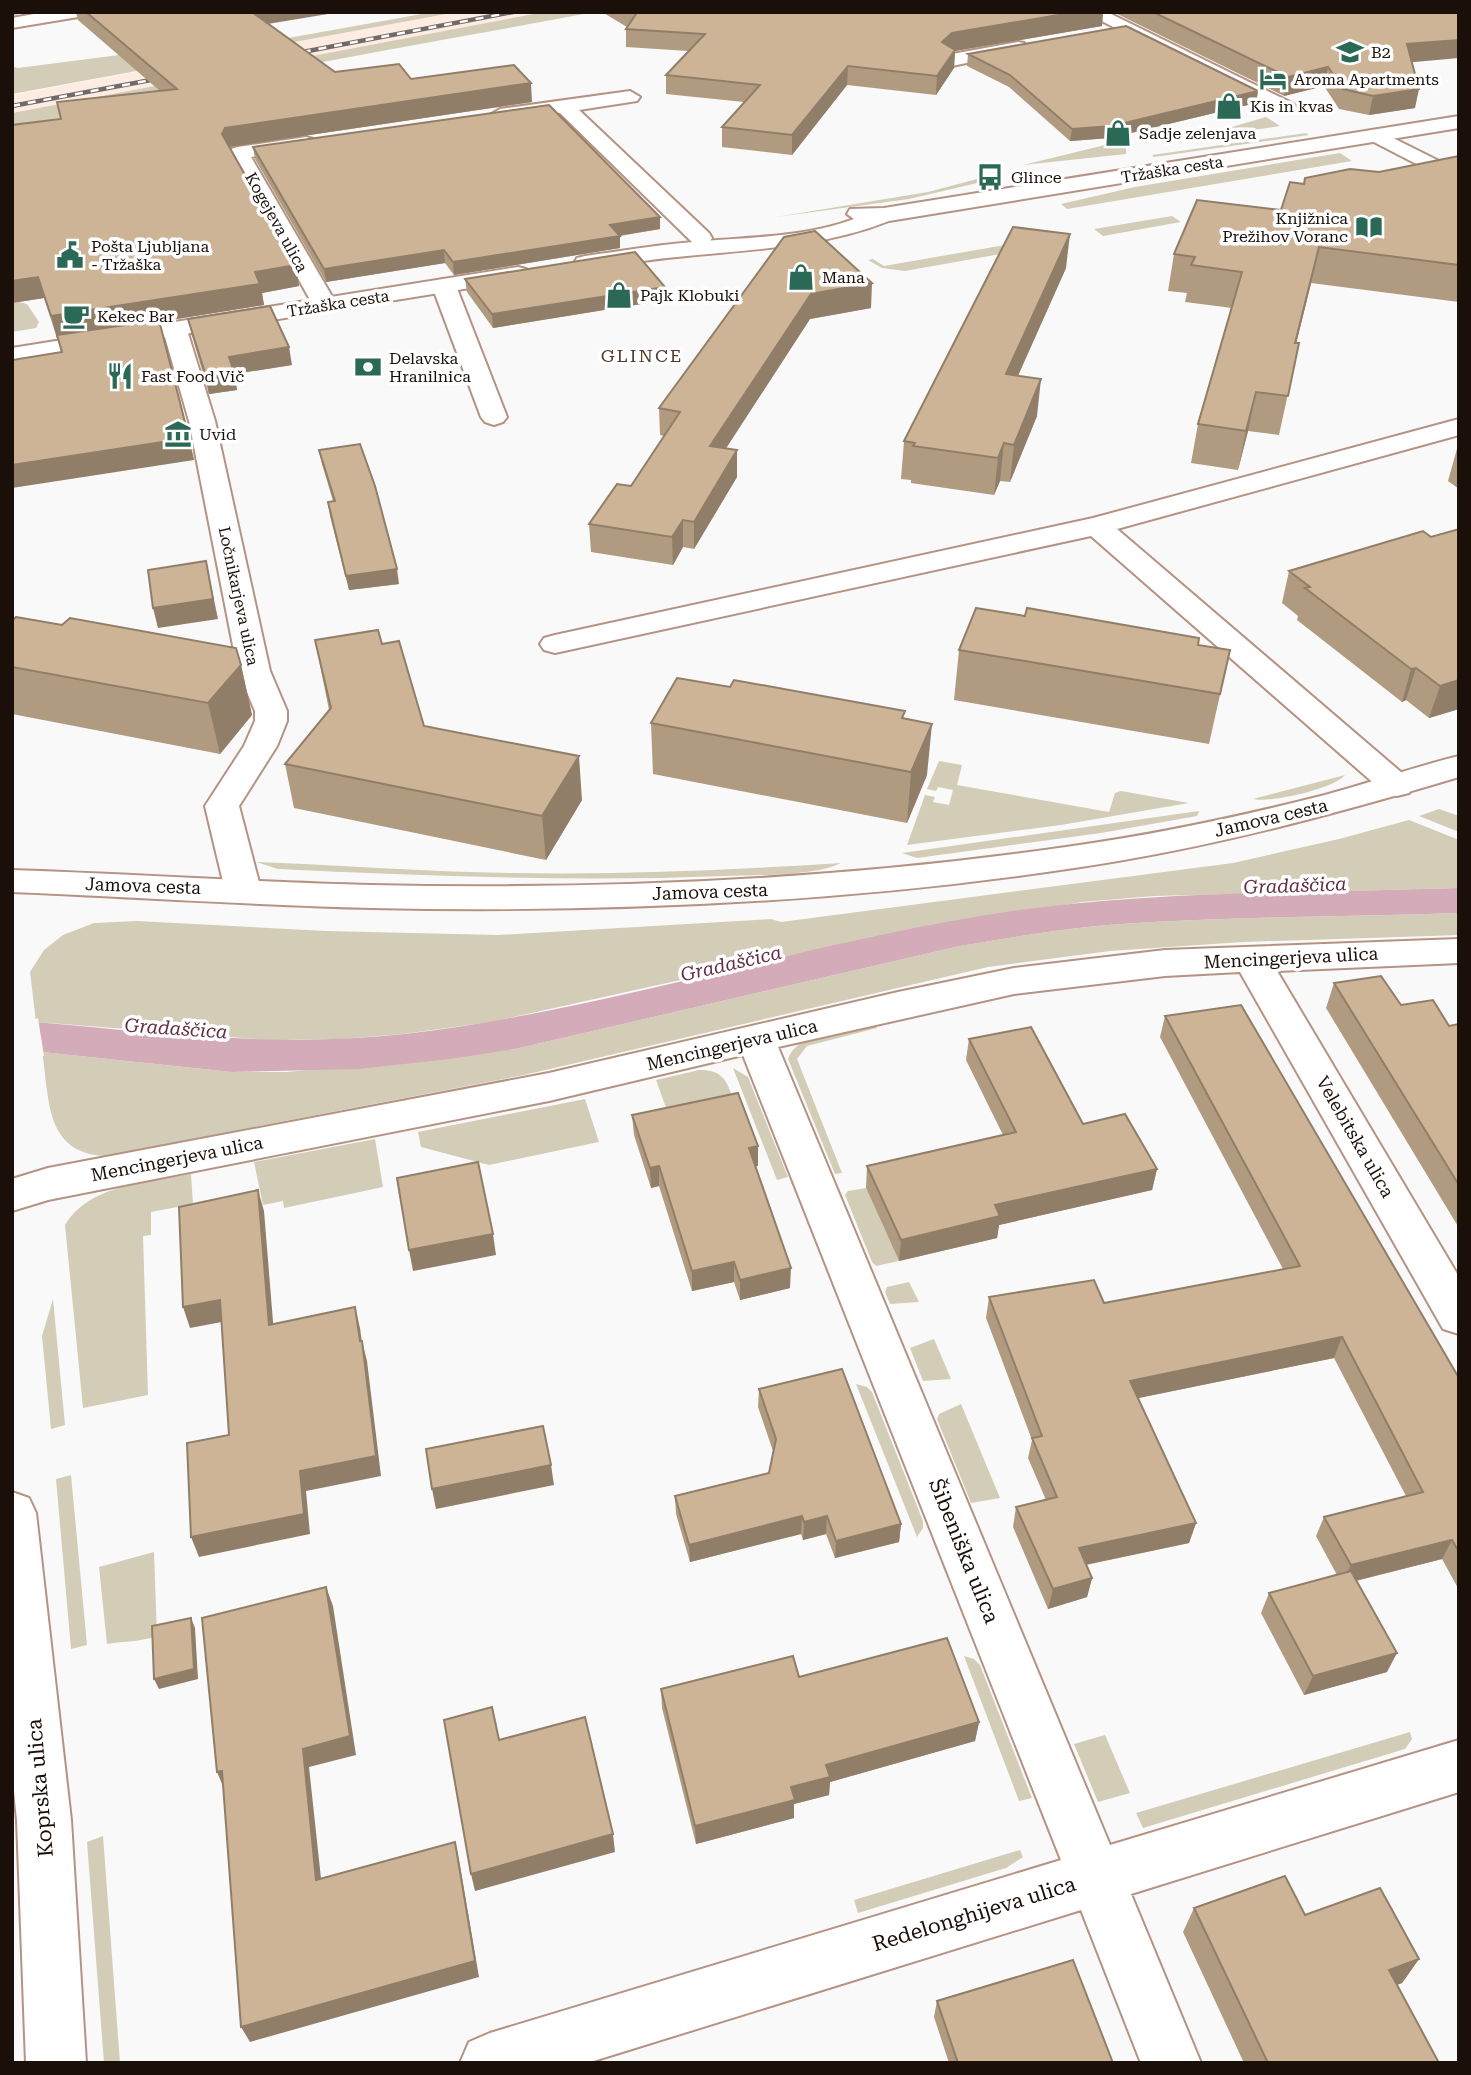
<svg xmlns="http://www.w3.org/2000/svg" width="1471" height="2075" font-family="'Roboto Serif',serif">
  <rect width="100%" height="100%" fill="#f9f9f9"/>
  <path fill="#feece3" d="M457 12H544L12 113V95Z"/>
  <path fill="#d3cdb7" d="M433 12H457L12 94V66L18 68 119 55 192 42 277 40Z
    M544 12H595C400 49 202 78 12 136V113Z
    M1266 117 1280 126 1226 134 1218 131Z
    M1306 133 1309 135 1154 157 1152 155Z
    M1105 145 1126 148V154L1023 165Z
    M1340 153 1352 161 1067 209 1061 204 1135 187Z
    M981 178 986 181 909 199 776 217 928 192Z
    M1172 216 1181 222 1103 236 1094 229Z
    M1028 241 1051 245 905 271 882 268 868 260 873 259 884 266Z
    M19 302 27 304 39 322 36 328 12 332V303Z
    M939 761 962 765 957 785 1109 812 1115 793 1121 791 1189 803 1061 825 907 845 925 795 935 797 933 802 949 805 953 790 938 787 936 791 927 789Z
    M1345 775C1334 789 1270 803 1253 799Z
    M1439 809 1459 816V832L1419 816Z
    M1199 811 1197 816 1101 833 917 858 902 853Z
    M1409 820 1459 840V888L1155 896 1082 902 870 938 491 1022 403 1034 342 1039 270 1040 36 1022 30 972 44 950 63 935 94 923 137 921 326 931 498 935 771 919 781 922 1233 863 1339 839Z
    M256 862C341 865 426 872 511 873 621 875 731 870 841 863 816 876 755 875 725 876 576 882 427 876 278 869Z
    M1459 913V935L1243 942 1110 951 988 967 524 1075 104 1156C44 1152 50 1099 42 1052L231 1072H287L515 1049 960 946C1009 938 1058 929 1108 925 1224 916 1342 917 1459 913Z
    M874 1021 877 1028 807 1046 797 1059 842 1173 835 1174 788 1059C797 1032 849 1027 874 1021Z
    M733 1068 748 1077 788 1177 777 1180Z
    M699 1070C729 1069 729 1090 738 1114L673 1127 656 1080Z
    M585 1099 599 1142 489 1165 421 1147 418 1132Z
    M375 1139 383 1187 284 1208 283 1201 263 1205 254 1162Z
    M191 1174 193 1204 151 1212V1235L143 1236 148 1395 83 1408 65 1225C90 1184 147 1183 191 1174Z
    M866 1188 899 1261 876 1266 872 1262 845 1195 848 1191Z
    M909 1282 919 1302 890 1304 885 1292 887 1287Z
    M53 1299 65 1425 51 1429 42 1336Z
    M934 1339 951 1379 923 1381 910 1348Z
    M856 1384 867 1387 872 1392 923 1521V1528L917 1537Z
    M961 1404 1000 1498 971 1503 937 1419 939 1414Z
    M71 1475 87 1645 71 1649 56 1479Z
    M154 1552 157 1636C140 1642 125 1641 107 1644L99 1567Z
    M964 1656 974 1659 980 1665 1032 1798 1019 1801Z
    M1410 1732 1412 1739 1405 1749 1143 1828 1136 1813Z
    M1105 1735 1130 1793 1098 1802 1074 1744Z
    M103 1836 120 2063H104L87 1842Z
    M1020 1850 1023 1857 1006 1868 858 1913 854 1900Z"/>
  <path fill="#d4acb9" d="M1459 888V913C1342 917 1224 916 1108 925 1058 929 1009 938 960 946L515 1049 450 1059 358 1069 231 1072 42 1052 12 1025 35 1029 36 1022C159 1033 281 1048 404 1034 609 1010 807 941 1012 911 1160 890 1310 893 1459 888Z"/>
  <path fill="#f9f9f9" d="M38 1018 44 1056 12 1052V1022L32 1025 34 1020Z"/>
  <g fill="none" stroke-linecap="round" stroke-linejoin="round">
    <defs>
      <path id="street" d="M1084 12H1107L1294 104 1297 108 1294 112H1280Z
        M1018 42 1024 43 1027 47 1024 51 952 66 943 60 952 54Z
        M630 91 640 97 637 101 579 110 709 233 712 238 709 243H693L560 113 500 121 490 115 500 109Z
        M1377 130 1459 171V186L1370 140 1367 136 1370 132Z
        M306 137 313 139 316 143 313 147 251 157 337 305 333 310H317L313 305 228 153 231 149 238 147Z
        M444 279 452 281 456 286 507 417 503 422 494 425 485 422 481 417 432 286 436 281Z
        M175 323 183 325 187 330 215 421 270 671 287 711V721L277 746 239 806 261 890 256 898 243 902 230 898 225 890 205 806 244 746 255 721V711L238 671 189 421 163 330 167 325Z
        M1459 419V435L1117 529 1409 779 1414 786 1409 793 1397 796 1385 793 1091 536 555 653 544 650 540 644 544 638 555 635 1093 518Z
        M1459 939V963L1277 971 1459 1277V1334L1443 1329 1240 972 1165 976 1014 994 778 1047 1110 1845 1459 1740V1792L1131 1894 1201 2063H1141L1081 1910 587 2063H460L469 2042 490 2033 1061 1860 743 1055 549 1101 48 1200 12 1211V1179L48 1168 549 1073 898 992 1014 968 1165 950Z"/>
      <path id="secondary" d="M45 12H87L78 17 12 28V18Z
        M1459 756V777C1332 815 1205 849 1074 868 841 903 606 913 371 908 252 905 132 897 12 892V870C132 874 252 882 371 885 606 890 841 880 1073 846 1158 834 1242 816 1325 795 1370 783 1414 767 1459 756Z
        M12 1492 29 1498 36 1513 71 1820 86 2063H26L17 1820 12 1772Z"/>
      <path id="primary" d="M1459 116V128L889 221C823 247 756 249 687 256 653 259 619 264 585 270L577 268 574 263 577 258 585 256C621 251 656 245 693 242 746 237 803 238 854 219L847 214 850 209 884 208Z
        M518 267 526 269 529 274 526 279 12 362V348Z"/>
    </defs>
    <use href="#street" stroke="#b59383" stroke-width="4"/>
    <use href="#secondary" stroke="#b59383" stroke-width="4"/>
    <use href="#primary" stroke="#b59383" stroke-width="4"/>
    <use href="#street" fill="#fff" fill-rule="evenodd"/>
    <use href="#secondary" fill="#fff" fill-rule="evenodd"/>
    <use href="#primary" fill="#fff" fill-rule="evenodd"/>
    <defs>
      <path id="rail" d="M287 55 513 12
        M12 106 167 77"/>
    </defs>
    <use href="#rail" stroke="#716a67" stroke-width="4.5"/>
    <use href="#rail" stroke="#fff" stroke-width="2.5" stroke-dasharray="8" stroke-linecap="butt"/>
  </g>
  <path fill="#b09b81" d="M76 12 268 24 335 72 411 79 532 102 229 147 296 265 299 286 262 293 264 305 159 322 194 460 61 352 58 338H57L44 298 12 303V125L61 119 160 91 78 20Z
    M602 12H1103L1102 26 955 51 954 68 936 95 847 85 792 155 722 147V127L744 102 666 94V75L688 51 626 47V29L627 27Z
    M1113 12H1459L1412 62 1415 108 1369 115 1339 109 1324 86 1284 96Z
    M968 54 1258 91 1256 103 1110 138 1070 141 1009 87 967 66Z
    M253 147 660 229 620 236V248L454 275 445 263 326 282 255 159Z
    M1459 156V302L1311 283 1296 343H1299L1279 435 1248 431 1238 470 1191 463 1198 424 1232 308 1185 302 1187 293 1168 291 1174 254 1281 210 1304 184 1379 172Z
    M784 237 871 308 810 319 726 448 737 450V477L694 549 683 547 673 565 591 552 589 524 631 486 664 436 660 435 659 408Z
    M1066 268 1018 376 1037 416 1010 482 1000 481 994 495 911 483V480L901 479 904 441Z
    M465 279 665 287 666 300 493 328 467 292Z
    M188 319 292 365 234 374 237 390 209 394 192 336Z
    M1458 445H1459V489L1448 481Z
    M319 450 399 584 349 590 330 516 328 502 333 501 322 464Z
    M1423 531 1459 709 1429 718 1406 700 1402 702 1297 620 1298 616 1282 603 1289 571Z
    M12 621 62 625 241 665 252 715 220 754 12 714Z
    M315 640 382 644 424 726 582 800 546 860 294 808 285 764 329 710Z
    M959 650H1230L1209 744 954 700Z
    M651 723 927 775 907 823 653 774Z
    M1334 983 1401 1005 1449 1026 1459 1024V1228L1326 1008Z
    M1165 1016 1459 1378V1590L1442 1559 1356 1581 1387 1672 1304 1695 1261 1613 1269 1593 1337 1575 1316 1536 1324 1517 1406 1496 1334 1358 1138 1398 1196 1523 1189 1543 1086 1565 1092 1578 1087 1597 1048 1609 1013 1527 1016 1507 1046 1500 1028 1458 1032 1440 986 1318 989 1297 1104 1303 1283 1269 1160 1037Z
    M969 1039 1083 1124 1157 1169 1152 1190 999 1225 997 1238 899 1261 866 1188 867 1166 1003 1135 966 1060Z
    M632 1115 758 1146V1166H755L790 1288 740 1300 734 1282 692 1291 659 1186 651 1188 634 1135Z
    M759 1389 901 1524 899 1542 835 1558 826 1534 803 1540 801 1534 690 1562 676 1514 675 1496 769 1473 773 1451 758 1407Z
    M799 1677 979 1722 975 1741 830 1782 829 1795 794 1804V1818L696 1844 662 1708 661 1689Z
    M1194 1908 1305 1915 1419 1959 1402 1983 1397 1985 1439 2063H1244L1183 1932Z
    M937 2001 1113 2063H949L934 2017Z"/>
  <path fill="#907e69" d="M12 12H32L12 15Z
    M248 12H340L250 27Z
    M1076 12H1103L1102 26 955 51 954 68 936 95 937 76 942 42 952 33Z
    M1459 40V58L1403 63 1407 44Z
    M848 66 847 85 792 155V135Z
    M1328 67 1324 86 1284 96 1288 77Z
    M531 83 532 102 229 147 222 134 225 128Z
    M1419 89 1415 108 1369 115 1373 96Z
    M1258 91 1256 103 1110 138 1070 141 1072 129Z
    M660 217V229L610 237V225Z
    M1070 234 1066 268 1002 411 1006 374Z
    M620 236V248L454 275 453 262Z
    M1319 247 1311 283 1287 381 1295 343Z
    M444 250 445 263 326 282 324 269Z
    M296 265 299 286 262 293 264 305 57 338 51 316 255 272Z
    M38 277 44 298 12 303V281Z
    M872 283 871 308 810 319 710 473V446L811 294Z
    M665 287 666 300 493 328 492 314Z
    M289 347 292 365 234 374 237 390 209 394 206 376 229 357Z
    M1041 379 1037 416 1010 482 1014 445Z
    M1256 392 1248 431 1238 470 1246 431Z
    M189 438 194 460 12 488V465Z
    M1004 443 1000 481 994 495 998 458Z
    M737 450V477L694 549V522Z
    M683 520V547L673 565 672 537Z
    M206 561 218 619 158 628 153 608Z
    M397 569 399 584 349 590 346 576Z
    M241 665 252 715 220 754 208 703Z
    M1416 668 1406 700 1402 702 1411 669Z
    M1459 680V709L1429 718 1440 686Z
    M932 724 927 775 907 823 911 772Z
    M579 756 582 800 546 860 542 816Z
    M758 1146V1166L748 1168 749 1148Z
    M659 1166V1186L651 1188 650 1168Z
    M1157 1169 1152 1190 999 1225 997 1238 899 1261 901 1240 995 1205Z
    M258 1190 264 1211 275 1346 269 1325Z
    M493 1234 496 1255 413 1271 409 1250Z
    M734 1262V1282L692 1291V1271Z
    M791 1268 790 1288 740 1300V1280Z
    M220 1300 227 1321 190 1328 183 1307Z
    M355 1307 360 1328 364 1358 362 1341 367 1361 381 1476 306 1491 310 1534 199 1557 191 1537 300 1471 360 1341Z
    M1342 1337 1334 1358 1124 1401 1130 1381Z
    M551 1465 554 1485 436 1509 432 1489Z
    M802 1516 801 1534 690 1562 689 1545Z
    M827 1516 826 1534 803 1540 804 1522Z
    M1196 1523 1189 1543 1074 1567 1079 1548Z
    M901 1524 899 1542 835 1558 836 1541Z
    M1452 1540 1442 1559 1342 1584 1351 1565Z
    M1092 1578 1087 1597 1048 1609 1053 1589Z
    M326 1587 333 1606 356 1755 309 1767 323 1897 316 1880 303 1749Z
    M191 1618 195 1628 198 1679 159 1689 154 1679Z
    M1397 1653 1387 1672 1304 1695 1313 1676Z
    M979 1722 975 1741 830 1782 829 1795 794 1804V1818L696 1844 695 1826 826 1765Z
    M222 1771 225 1791 217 1772Z
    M613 1834 615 1852 475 1891 471 1874Z
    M455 1842 459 1860 479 1977 250 2042 241 2027Z
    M1419 1959 1402 1983 1373 1993 1389 1970Z"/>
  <path fill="#cdb496" stroke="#907e69" stroke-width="2" d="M86 12H252L335 72 399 64 411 79 514 65 531 83 225 128 222 134 296 265 255 272 260 284 51 316 38 277 12 281V125L61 119 57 102 177 89Z
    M632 12H1076L952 33 942 42 955 50 937 76 848 66 792 135 722 127 760 85 666 75 705 34 626 29 636 14Z
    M1153 12H1459V40L1407 44 1419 89 1373 96 1343 89 1328 67 1288 77Z
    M1126 26 1258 91 1112 126 1072 129 1010 75 968 54Z
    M549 105 660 217 610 225 620 236 453 262 444 250 324 269 253 147Z
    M1459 156V265L1319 247 1295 343H1299L1288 396 1256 392 1246 431 1198 424 1242 272 1191 265 1195 257 1174 254 1197 200 1281 210 1290 182 1304 184 1305 178 1350 169 1379 172Z
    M1013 227 1070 234 1006 374 1041 379 1014 445 1004 443 998 458 913 446 915 443 904 441Z
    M815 231 872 283 811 294 710 446 737 450 694 522 683 520 672 537 589 524 617 484 631 486 680 412 659 408 784 237Z
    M635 252 665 287 492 314 465 279Z
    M270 306 289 347 229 357 234 372 206 376 188 319Z
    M159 320 189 438 12 465V360L62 352 57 335Z
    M360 444 375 486 397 569 346 576 328 502 335 501 319 450Z
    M1459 529V680L1440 686 1416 668 1411 669 1305 588 1310 587 1289 571 1423 531 1431 537Z
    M206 561 213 599 153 608 148 570Z
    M976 608 1025 616 1027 608 1199 638 1198 645 1230 650 1220 694 959 650Z
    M16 617 62 625 70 618 236 648 241 665 208 703 12 667V621Z
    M378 630 382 644 399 641 424 726 579 756 542 816 285 764 331 708 315 640Z
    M677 678 730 687 734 680 905 711 902 718 932 724 911 772 651 723Z
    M1381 976 1401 1005 1433 1000 1449 1026 1459 1024V1185L1334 983Z
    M1241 1005 1459 1378V1552L1452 1540 1351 1565 1324 1517 1423 1492 1342 1337 1130 1381 1196 1523 1079 1548 1092 1578 1053 1589 1016 1507 1057 1497 1032 1438 1042 1436 989 1297 1094 1280 1104 1303 1300 1266 1165 1016Z
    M1031 1027 1083 1124 1125 1114 1157 1169 995 1205 1000 1216 901 1240 867 1166 1016 1132 969 1039Z
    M738 1093 758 1146 749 1148 791 1268 740 1280 734 1262 692 1271 659 1166 650 1168 632 1115Z
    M478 1162 493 1234 409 1250 397 1178Z
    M258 1190 269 1325 355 1307 360 1341H362L376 1456 300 1471 304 1514 191 1537 187 1443 229 1435 220 1300 183 1307 179 1207Z
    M842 1369 901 1524 836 1541 827 1516 804 1522 802 1516 689 1545 675 1496 769 1473 776 1439 759 1389Z
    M543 1426 551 1465 432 1489 426 1449Z
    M1351 1571 1397 1653 1313 1676 1269 1593Z
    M326 1587 350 1736 303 1749 316 1880 455 1842 475 1961 241 2027 222 1771 217 1772 202 1618Z
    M191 1618 194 1669 154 1679 152 1626Z
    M947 1638 979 1722 826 1765 830 1777 791 1787 795 1800 695 1826 661 1689 793 1656 799 1677Z
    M492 1707 499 1740 585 1717 613 1834 471 1874 444 1720Z
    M1285 1876 1305 1915 1380 1888 1419 1959 1389 1970 1439 2063H1268L1194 1908Z
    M1073 1960 1113 2063H958L937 2001Z"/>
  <defs>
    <symbol id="school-bare" viewBox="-9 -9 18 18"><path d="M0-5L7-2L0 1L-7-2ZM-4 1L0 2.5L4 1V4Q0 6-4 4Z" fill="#2a6955" stroke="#fff" stroke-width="2.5" paint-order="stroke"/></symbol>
    <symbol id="hotel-bare" viewBox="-9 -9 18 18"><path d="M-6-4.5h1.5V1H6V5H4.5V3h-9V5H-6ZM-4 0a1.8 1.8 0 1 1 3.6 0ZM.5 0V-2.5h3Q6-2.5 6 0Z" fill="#2a6955" stroke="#fff" stroke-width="2.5" paint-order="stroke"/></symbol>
    <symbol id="shop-bare" viewBox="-9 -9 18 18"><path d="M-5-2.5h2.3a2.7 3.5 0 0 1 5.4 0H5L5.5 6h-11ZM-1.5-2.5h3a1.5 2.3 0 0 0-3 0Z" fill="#2a6955" stroke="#fff" stroke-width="2.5" paint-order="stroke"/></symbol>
    <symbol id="bus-bare" viewBox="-9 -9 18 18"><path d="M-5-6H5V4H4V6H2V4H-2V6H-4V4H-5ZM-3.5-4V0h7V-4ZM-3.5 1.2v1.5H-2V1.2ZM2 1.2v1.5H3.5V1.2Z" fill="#2a6955" stroke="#fff" stroke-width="2.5" paint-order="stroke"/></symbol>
    <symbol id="library-bare" viewBox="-9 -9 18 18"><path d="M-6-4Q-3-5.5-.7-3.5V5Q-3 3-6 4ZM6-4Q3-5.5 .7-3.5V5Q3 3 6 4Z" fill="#2a6955" stroke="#fff" stroke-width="2.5" paint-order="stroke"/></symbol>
    <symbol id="civic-bare" viewBox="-9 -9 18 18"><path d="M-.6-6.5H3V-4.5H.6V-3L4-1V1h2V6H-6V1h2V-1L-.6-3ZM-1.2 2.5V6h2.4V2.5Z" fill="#2a6955" stroke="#fff" stroke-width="2.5" paint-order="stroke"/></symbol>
    <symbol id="cafe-bare" viewBox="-9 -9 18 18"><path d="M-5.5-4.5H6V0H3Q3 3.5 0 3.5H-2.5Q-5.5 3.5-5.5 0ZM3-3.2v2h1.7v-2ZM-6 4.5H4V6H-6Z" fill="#2a6955" stroke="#fff" stroke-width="2.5" paint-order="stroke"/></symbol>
    <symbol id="bank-bare" viewBox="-9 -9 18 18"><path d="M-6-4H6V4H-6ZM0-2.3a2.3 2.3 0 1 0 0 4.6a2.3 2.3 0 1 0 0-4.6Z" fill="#2a6955" stroke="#fff" stroke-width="2.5" paint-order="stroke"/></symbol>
    <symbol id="restaurant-bare" viewBox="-9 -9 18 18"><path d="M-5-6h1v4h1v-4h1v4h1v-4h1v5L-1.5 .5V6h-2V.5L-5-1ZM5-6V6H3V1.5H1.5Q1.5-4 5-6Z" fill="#2a6955" stroke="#fff" stroke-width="2.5" paint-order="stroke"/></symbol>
    <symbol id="museum-bare" viewBox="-9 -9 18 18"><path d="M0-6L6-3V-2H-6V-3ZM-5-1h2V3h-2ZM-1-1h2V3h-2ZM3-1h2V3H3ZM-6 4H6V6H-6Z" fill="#2a6955" stroke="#fff" stroke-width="2.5" paint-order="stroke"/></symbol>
  </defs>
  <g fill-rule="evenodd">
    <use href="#school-bare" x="1331" y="33" width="38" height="38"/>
    <use href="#hotel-bare" x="1254" y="60" width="38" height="38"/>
    <use href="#shop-bare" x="1210" y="87" width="38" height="38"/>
    <use href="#shop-bare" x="1099" y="114" width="38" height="38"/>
    <use href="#bus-bare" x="971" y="158" width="38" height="38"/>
    <use href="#library-bare" x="1350" y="208" width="38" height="38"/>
    <use href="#civic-bare" x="51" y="236" width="38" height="38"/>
    <use href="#shop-bare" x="782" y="258" width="38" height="38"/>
    <use href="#shop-bare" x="600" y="276" width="38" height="38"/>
    <use href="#cafe-bare" x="57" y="297" width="38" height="38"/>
    <use href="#bank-bare" x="349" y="348" width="38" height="38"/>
    <use href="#restaurant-bare" x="101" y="357" width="38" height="38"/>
    <use href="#museum-bare" x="159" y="415" width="38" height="38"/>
  </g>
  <g text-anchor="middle" stroke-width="7" stroke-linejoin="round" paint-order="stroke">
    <g font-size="16" fill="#1b0f0a" stroke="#fff" text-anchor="start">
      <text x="1371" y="58">B2</text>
      <text x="1294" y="85">Aroma Apartments</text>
      <text x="1250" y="112">Kis in kvas</text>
      <text x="1139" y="139">Sadje zelenjava</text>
      <text x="1011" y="183">Glince</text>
      <text x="1348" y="224" text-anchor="end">Knjižnica<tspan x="1348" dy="18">Prežihov Voranc</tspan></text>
      <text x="91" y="252">Pošta Ljubljana<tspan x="91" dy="18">- Tržaška</tspan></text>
      <text x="822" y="283">Mana</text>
      <text x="640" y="301">Pajk Klobuki</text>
      <text x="97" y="322">Kekec Bar</text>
      <text x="389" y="364">Delavska<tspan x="389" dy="18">Hranilnica</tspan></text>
      <text x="141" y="382">Fast Food Vič</text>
      <text x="199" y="440">Uvid</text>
    </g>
    <g font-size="16" fill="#1b0f0a" stroke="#fff">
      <text transform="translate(1172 169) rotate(-9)" y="6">Tržaška cesta</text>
      <text transform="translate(277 222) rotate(61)" y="6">Kogejeva ulica</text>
      <text transform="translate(338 303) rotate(-9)" y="6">Tržaška cesta</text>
      <text transform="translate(239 596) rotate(78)" y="6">Ločnikarjeva ulica</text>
    </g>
    <g font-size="18" letter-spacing="2" fill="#573a2c" stroke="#fff">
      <text x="642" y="362">GLINCE</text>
    </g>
    <g font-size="18" fill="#1b0f0a" stroke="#fff">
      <text transform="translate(1271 818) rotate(-13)" y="6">Jamova cesta</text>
      <text transform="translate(143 886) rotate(2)" y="6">Jamova cesta</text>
      <text transform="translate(710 892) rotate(-2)" y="6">Jamova cesta</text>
      <text transform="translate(1291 958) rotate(-3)" y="6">Mencingerjeva ulica</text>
      <text transform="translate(732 1045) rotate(-13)" y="6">Mencingerjeva ulica</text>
      <text transform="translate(1355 1137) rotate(60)" y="6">Velebitska ulica</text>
      <text transform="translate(177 1159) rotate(-11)" y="6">Mencingerjeva ulica</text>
    </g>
    <g font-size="19" font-style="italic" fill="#632e43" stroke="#fff">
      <text transform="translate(1295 885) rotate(-2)" y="7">Gradaščica</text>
      <text transform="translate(731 963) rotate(-13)" y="7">Gradaščica</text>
      <text transform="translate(176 1028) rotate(4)" y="7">Gradaščica</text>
    </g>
    <g font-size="21" fill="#1b0f0a" stroke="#fff">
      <text transform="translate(964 1551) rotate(68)" y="7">Šibeniška ulica</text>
      <text transform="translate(40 1788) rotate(-95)" y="7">Koprska ulica</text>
      <text transform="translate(974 1914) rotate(-17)" y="7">Redelonghijeva ulica</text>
    </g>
  </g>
  <rect width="1471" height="2075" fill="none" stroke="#1b0f0a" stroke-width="28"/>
</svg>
